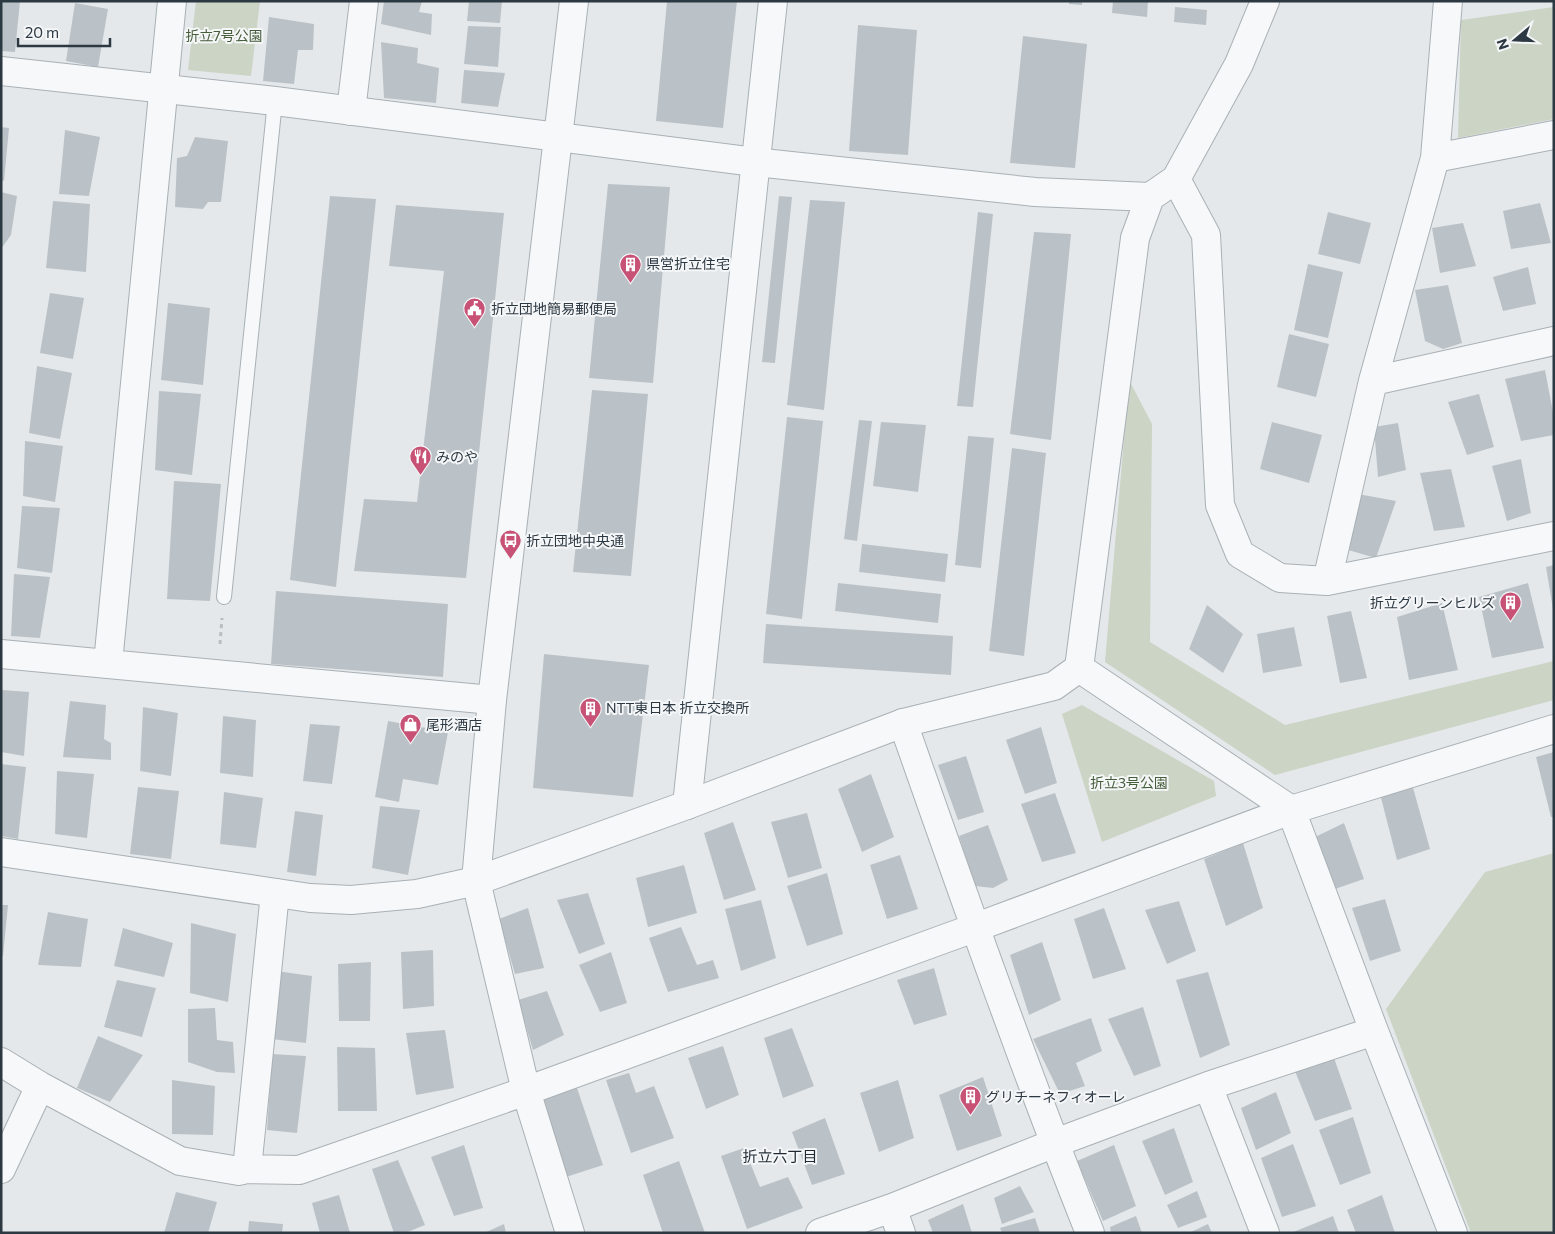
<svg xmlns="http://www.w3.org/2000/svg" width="1555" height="1234" font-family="Commissioner,'Noto Sans JP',sans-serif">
  <rect width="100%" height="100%" fill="#e4e8eb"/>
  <path fill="#cbd4c5" d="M196 1H260L251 76 188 70Z
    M1554 7V119L1458 138 1461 20Z
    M1129 380 1152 424 1150 642 1285 725 1554 661V700L1275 775 1105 662Z
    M1082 705 1214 781 1216 796 1102 842 1062 714Z
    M1554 853V1233H1471L1386 1009 1485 872Z"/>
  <path fill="#bbc2c7" d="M1 1H20L15 52 1 51Z
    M384 1H422L419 12 432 14 431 35 381 24Z
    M469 1H502L500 23 467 21Z
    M667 1H737L723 128 656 121Z
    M1069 1H1082V5L1069 4Z
    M1113 1H1148L1147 17 1112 13Z
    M75 3 108 9 98 67 66 61Z
    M1175 7 1207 10 1206 25 1174 22Z
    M269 17 314 24 313 50H298L294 84 263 81Z
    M858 25 917 30 908 155 849 151Z
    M468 26 501 27 498 67 464 64Z
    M1023 36 1087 44 1075 168 1010 163Z
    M381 42 418 48 417 63 439 68 436 103 384 98Z
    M464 70 505 73 498 107 461 103Z
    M1 127 9 128 4 181 1 180Z
    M65 130 100 137 89 196 59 194Z
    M195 137 228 141 221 202H208L203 209 175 207 177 158 187 156Z
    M608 184 670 187 653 383 589 378Z
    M1 192 17 196 11 235 1 249Z
    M330 196 376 199 336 587 290 580Z
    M779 196 792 197 775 363 762 362Z
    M810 200 845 202 824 410 787 405Z
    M53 201 90 204 86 272 46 268Z
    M1540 203 1551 243 1511 249 1503 211Z
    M396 205 504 213 466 578 354 571 364 499 417 502 444 271 389 266Z
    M978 212 993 214 973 407 957 406Z
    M1328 212 1371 223 1360 264 1318 254Z
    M1463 223 1476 266 1440 273 1432 228Z
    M1034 232 1071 234 1051 440 1010 434Z
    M1308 264 1343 272 1328 338 1294 330Z
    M1528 267 1536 304 1503 311 1493 277Z
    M1448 285 1462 343 1443 349 1425 341 1415 290Z
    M50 293 84 298 73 359 40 353Z
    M168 303 210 308 203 385 161 380Z
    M1289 334 1329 344 1316 397 1277 387Z
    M37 366 72 373 60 439 29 433Z
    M1545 370 1554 418V435L1521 441 1505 379Z
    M592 390 648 394 631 576 573 572Z
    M159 391 201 394 192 475 155 470Z
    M1479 394 1494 447 1467 455 1448 402Z
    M787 417 823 421 802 619 766 614Z
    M859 420 872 421 857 541 844 539Z
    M881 422 926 425 918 492 873 486Z
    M1272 422 1322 435 1309 483 1260 469Z
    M1398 423 1406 470 1378 477 1374 427Z
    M968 436 994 438 981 568 955 565Z
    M25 441 63 446 55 502 23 496Z
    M1012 448 1046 453 1024 656 989 651Z
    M1521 459 1531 513 1507 521 1492 466Z
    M1451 469 1465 527 1434 531 1420 473Z
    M174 481 221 484 210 601 167 599Z
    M1358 494 1396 501 1376 558 1348 550Z
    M22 506 60 508 52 573 17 568Z
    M862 544 948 554 945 582 859 572Z
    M1554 565V609H1553L1546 567Z
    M14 574 50 577 40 638 11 636Z
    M838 583 941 594 938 623 835 611Z
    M1528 583 1544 648 1492 658 1479 597Z
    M276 591 448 604 443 677 271 664Z
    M1442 603 1458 670 1409 680 1397 617Z
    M1207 605 1243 634 1223 673 1189 649Z
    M1351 611 1367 678 1340 683 1327 616Z
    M766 624 953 636 951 675 763 663Z
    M1294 627 1302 666 1263 673 1257 634Z
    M544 654 649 665 633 797 533 788Z
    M2 690 29 692 24 756 1 752Z
    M70 701 106 705 104 739 111 743V760L63 757Z
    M143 707 178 713 171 776 140 771Z
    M223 716 256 720 253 777 220 773Z
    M388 721 448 732 438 785 403 779 399 802 375 797Z
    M310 724 340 726 332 784 303 781Z
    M1041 727 1057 783 1025 794 1006 740Z
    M1554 752V817H1551L1536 757Z
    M966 756 984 812 958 820 938 765Z
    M1 764 26 767 18 839 1 836Z
    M57 771 94 774 87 838 55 834Z
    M871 774 894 837 862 852 838 789Z
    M1412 784 1430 849 1397 860 1380 794Z
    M138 787 179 791 171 859 130 854Z
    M224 792 263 798 256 848 220 844Z
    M1055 793 1076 853 1042 862 1021 804Z
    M380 806 420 810 408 875 372 868Z
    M295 811 323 815 316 876 287 872Z
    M807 813 822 868 788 878 771 822Z
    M733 822 756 890 724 900 704 833Z
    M1344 823 1364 879 1332 890 1311 839Z
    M988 825 1008 880 993 888 975 886 959 836Z
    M1243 843 1263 908 1226 926 1204 859Z
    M900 855 918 909 887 919 870 865Z
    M684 865 697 913 648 927 636 878Z
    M827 873 843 934 807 946 787 886Z
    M588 893 605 944 579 954 557 900Z
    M1385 899 1401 951 1370 961 1352 908Z
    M761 900 776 958 741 971 725 909Z
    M1179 901 1196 951 1167 964 1145 910Z
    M1 905H8L3 956H1Z
    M528 908 544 968 515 974 499 919Z
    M1104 908 1126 969 1093 979 1074 919Z
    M48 912 88 919 81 967 38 965Z
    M191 923 236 934 228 1002 190 993Z
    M681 927 697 965 713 960 719 978 668 992 649 938Z
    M123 928 173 943 164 977 114 966Z
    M1042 942 1061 1000 1029 1015 1010 955Z
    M433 950 434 1006 403 1009 401 952Z
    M611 952 627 1003 600 1012 579 965Z
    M371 962 370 1021H339L338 964Z
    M934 968 947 1015 914 1025 897 980Z
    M276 971 312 976 306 1043 271 1039Z
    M1208 972 1230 1045 1200 1058 1176 980Z
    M117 980 156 988 142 1037 104 1027Z
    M547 991 564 1035 533 1050 518 1000Z
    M1143 1007 1161 1066 1134 1076 1108 1019Z
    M215 1008 217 1040 233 1042 235 1073 217 1072 188 1062V1009Z
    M1091 1018 1102 1051 1076 1063 1085 1086 1060 1094 1033 1039Z
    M792 1028 814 1086 783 1098 764 1038Z
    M445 1030 454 1088 416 1095 406 1033Z
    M98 1036 143 1055 110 1102 77 1088Z
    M723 1046 739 1095 706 1109 688 1058Z
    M337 1047 375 1048 377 1111H338Z
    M272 1054 306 1056 297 1133 267 1130Z
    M1333 1055 1352 1109 1315 1121 1295 1071Z
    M629 1073 636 1093 654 1086 674 1138 631 1153 606 1080Z
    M983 1077 1002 1136 957 1151 939 1095Z
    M172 1080 215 1086 213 1135 172 1134Z
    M898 1080 914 1138 879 1152 860 1093Z
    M577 1088 603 1165 566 1177 540 1101Z
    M1276 1092 1291 1133 1256 1150 1241 1108Z
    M1353 1117 1371 1173 1340 1185 1319 1130Z
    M825 1118 845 1174 812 1185 792 1132Z
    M1174 1128 1193 1182 1165 1195 1142 1141Z
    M1293 1144 1316 1206 1282 1217 1261 1158Z
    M464 1145 483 1208 454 1216 431 1157Z
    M1114 1145 1136 1206 1103 1221 1077 1161Z
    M744 1148 760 1187 788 1177 803 1208 747 1229 721 1156Z
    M398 1160 425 1225 405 1233H394L372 1169Z
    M679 1161 705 1233H663L643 1175Z
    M1020 1186 1034 1212 1002 1224 994 1198Z
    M1197 1191 1207 1217 1178 1228 1167 1205Z
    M176 1192 217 1202 208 1233H164Z
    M339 1195 350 1233H320L312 1203Z
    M1382 1195 1395 1233H1356L1347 1210Z
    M963 1204 972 1233H933L928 1220Z
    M1136 1216 1142 1233H1111L1110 1227Z
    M1333 1216 1339 1233H1291Z
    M1035 1218 1040 1233H1002L1000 1228Z
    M249 1221 283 1224 282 1233H248Z
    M504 1224 506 1233H484Z
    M1208 1224 1212 1233H1189Z"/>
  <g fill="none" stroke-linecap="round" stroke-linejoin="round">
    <defs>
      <path id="service" d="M224 597 275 101"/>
      <path id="minor" d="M351 111 364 1
        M1435 158 1554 135
        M1176 179 1206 235 1220 505 1240 554 1280 578 1327 581 1554 536
        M1373 381 1554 341
        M1327 581 1373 381 1435 158 1448 1
        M1 654 492 700
        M108 663 172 1
        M1079 668 1291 810 1374 1031 1453 1233
        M903 723C963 894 1023 1065 1090 1233
        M687 805 773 1
        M476 881 526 1091 570 1233
        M1 1062 40 1086 180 1161 239 1171 247 1169 299 1170 526 1091 974 928 1291 810 1554 729
        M1208 1086 1265 1233
        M1 1169 40 1086
        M247 1169 275 893
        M892 1208 901 1233
        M820 1233 892 1208 1055 1143 1208 1086 1374 1031"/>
      <path id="tertiary" d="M1 71 275 101 755 162 1035 192 1150 197
        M1 852 310 898 351 900 417 894 476 881 687 805 903 723 1054 686 1079 668 1135 238 1150 197 1176 179 1239 64 1265 1
        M476 881 492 700 574 1"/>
    </defs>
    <use href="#service" stroke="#a9b0b5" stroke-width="16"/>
    <use href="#minor" stroke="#a9b0b5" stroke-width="30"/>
    <use href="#tertiary" stroke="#a9b0b5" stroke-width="30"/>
    <path stroke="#b9bec2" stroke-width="3" stroke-dasharray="4 4" stroke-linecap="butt" d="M220 644 222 618"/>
    <use href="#service" stroke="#f6f8f9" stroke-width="14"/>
    <use href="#minor" stroke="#f6f8f9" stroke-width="28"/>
    <use href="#tertiary" stroke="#f6f8f9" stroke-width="28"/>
  </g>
  <defs>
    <symbol id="building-pin" viewBox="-11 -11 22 30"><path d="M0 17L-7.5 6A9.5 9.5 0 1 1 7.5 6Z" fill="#c75275" stroke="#f4f6f8"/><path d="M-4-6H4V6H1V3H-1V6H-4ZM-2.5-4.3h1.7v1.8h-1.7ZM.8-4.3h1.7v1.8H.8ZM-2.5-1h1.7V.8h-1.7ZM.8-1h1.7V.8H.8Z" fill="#fff"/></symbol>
    <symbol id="civic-pin" viewBox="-11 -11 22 30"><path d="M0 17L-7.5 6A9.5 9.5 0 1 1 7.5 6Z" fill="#c75275" stroke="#f4f6f8"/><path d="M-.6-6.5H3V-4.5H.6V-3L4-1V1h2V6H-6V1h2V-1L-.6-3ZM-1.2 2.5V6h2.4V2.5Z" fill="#fff"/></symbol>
    <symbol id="restaurant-pin" viewBox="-11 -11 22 30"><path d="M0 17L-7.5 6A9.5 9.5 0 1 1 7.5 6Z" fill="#c75275" stroke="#f4f6f8"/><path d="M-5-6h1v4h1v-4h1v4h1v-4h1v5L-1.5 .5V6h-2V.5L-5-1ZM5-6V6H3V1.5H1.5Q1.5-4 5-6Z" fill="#fff"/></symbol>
    <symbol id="bus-pin" viewBox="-11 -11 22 30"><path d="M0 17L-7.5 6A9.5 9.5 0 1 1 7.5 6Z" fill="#c75275" stroke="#f4f6f8"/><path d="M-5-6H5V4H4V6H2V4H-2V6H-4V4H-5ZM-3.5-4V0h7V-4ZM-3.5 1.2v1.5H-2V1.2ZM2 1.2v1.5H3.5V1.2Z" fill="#fff"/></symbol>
    <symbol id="shop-pin" viewBox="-11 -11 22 30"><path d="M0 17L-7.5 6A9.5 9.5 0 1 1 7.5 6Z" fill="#c75275" stroke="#f4f6f8"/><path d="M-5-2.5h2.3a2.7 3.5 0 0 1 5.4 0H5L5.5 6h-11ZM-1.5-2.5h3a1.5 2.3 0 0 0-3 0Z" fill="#fff"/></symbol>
  </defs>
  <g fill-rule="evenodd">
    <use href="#building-pin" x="618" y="252" width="25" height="34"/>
    <use href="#civic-pin" x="462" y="296" width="25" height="34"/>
    <use href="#restaurant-pin" x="408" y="444" width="25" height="34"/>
    <use href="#bus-pin" x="498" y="528" width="25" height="34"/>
    <use href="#building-pin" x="1498" y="590" width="25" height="34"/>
    <use href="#building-pin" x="578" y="696" width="25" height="34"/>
    <use href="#shop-pin" x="398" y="712" width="25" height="34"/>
    <use href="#building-pin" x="958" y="1084" width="25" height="34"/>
  </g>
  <g text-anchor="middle" stroke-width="4" stroke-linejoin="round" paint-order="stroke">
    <g font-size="14" fill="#465d3a" stroke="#f4f6f8">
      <text x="224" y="41">折立7号公園</text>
      <text x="1129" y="788">折立3号公園</text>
    </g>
    <g font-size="14" fill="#2c3842" stroke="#f4f6f8" text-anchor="start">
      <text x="646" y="269">県営折立住宅</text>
      <text x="491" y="314">折立団地簡易郵便局</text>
      <text x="436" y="462">みのや</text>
      <text x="526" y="546">折立団地中央通</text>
      <text x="1495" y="608" text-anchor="end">折立グリーンヒルズ</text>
      <text x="606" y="713">NTT東日本 折立交換所</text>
      <text x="426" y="730">尾形酒店</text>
      <text x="986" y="1102">グリチーネフィオーレ</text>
    </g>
    <g font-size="15" fill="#1e2933" stroke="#f4f6f8">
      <text x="780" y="1162">折立六丁目</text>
    </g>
  </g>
  <rect width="1555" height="1234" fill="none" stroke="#2c3842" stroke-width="5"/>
  <g transform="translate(1515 40) rotate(251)" stroke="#f4f6f8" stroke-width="4" paint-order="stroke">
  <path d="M0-4L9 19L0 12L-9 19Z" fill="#2c3842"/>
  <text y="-8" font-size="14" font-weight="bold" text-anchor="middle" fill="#2c3842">N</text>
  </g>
  <path d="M18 38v8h92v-8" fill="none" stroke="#2c3842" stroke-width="2.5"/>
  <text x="25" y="38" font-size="15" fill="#2c3842" stroke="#f4f6f8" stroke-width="4" paint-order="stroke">20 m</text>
</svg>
